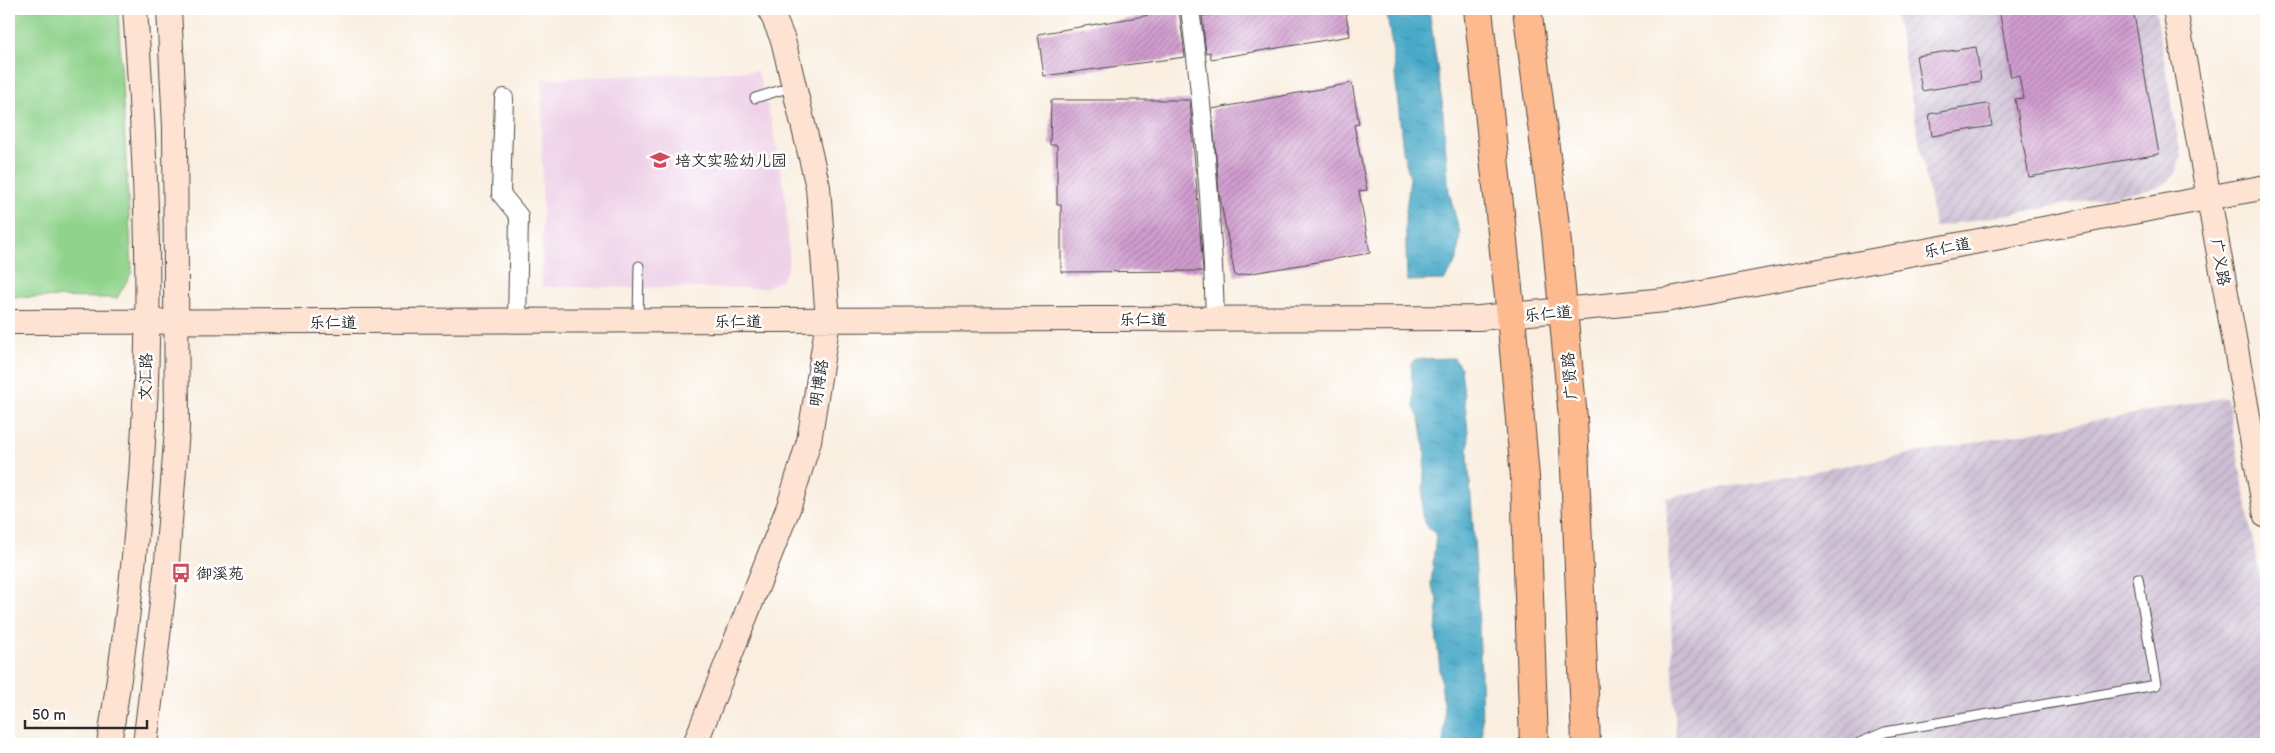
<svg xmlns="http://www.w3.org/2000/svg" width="2275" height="753" font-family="'Balsamiq Sans','LXGW WenKai TC',sans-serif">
  <defs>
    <pattern id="industrial-furrows" width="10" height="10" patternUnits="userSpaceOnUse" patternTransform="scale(1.25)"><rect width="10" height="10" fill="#ccbed3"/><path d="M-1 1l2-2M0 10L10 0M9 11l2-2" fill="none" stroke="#afa3b5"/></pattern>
    <pattern id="water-ripples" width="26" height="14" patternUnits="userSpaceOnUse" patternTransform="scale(1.25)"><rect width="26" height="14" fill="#47a9c7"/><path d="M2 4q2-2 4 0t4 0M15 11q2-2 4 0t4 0" fill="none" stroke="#3b8aa2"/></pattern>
    <pattern id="building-hatch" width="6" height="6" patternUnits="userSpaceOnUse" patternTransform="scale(1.25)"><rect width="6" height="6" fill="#d09ccf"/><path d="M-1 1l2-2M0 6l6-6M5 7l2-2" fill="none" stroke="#a97fa8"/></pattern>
  </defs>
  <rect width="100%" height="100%" fill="#fff"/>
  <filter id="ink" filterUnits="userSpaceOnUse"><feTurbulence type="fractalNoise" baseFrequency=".02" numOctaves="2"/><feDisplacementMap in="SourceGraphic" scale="10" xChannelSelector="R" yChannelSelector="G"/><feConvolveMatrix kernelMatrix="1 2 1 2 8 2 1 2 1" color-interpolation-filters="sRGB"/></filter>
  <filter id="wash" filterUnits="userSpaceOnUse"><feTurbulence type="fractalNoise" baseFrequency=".0096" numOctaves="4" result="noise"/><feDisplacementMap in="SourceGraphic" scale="20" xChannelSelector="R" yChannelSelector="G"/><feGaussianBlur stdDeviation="1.12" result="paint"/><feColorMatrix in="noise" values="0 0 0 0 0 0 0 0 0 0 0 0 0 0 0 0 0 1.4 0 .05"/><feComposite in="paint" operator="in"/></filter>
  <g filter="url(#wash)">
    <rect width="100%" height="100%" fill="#f9eedf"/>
    <path fill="#eed0e7" d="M758 71 772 124 785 196 789 255 787 270 781 280 765 288 542 287V79Z"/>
    <path fill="url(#industrial-furrows)" d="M1895 9H2155L2181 156 2177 171 2169 181 2158 188 1935 227Z
      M2227 397 2266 611V744H1676L1666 498Z"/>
    <path fill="#90d38c" stroke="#5e7f5c" d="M9 9H118L132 272 117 298 9 297Z"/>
    <path fill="url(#water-ripples)" stroke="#396a79" d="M1386 9H1429L1442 101 1449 192 1460 233 1457 260 1445 280 1407 281 1405 218 1410 178 1403 151 1392 46Z
      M1454 358 1461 368 1469 440 1468 455C1475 551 1482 647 1482 744H1443L1445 721 1436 632 1438 602 1431 584 1436 533 1428 528 1422 516 1425 452 1421 423 1414 407 1411 364 1415 359Z"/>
    <g id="blocks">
      <path fill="url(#building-hatch)" d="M1244 9H1345L1350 36 1211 59 1210 52 1206 53 1202 16Z
        M1999 9H2133L2159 154 2029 177 2015 99 2023 98 2019 75 2011 77Z
        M1179 10 1185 57 1044 76 1038 34Z
        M1976 47 1981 81 1922 91 1916 56Z
        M1352 83 1359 124 1354 125 1367 190 1359 191 1370 253 1235 276 1219 193 1212 109Z
        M1051 100H1190L1203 271 1061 272V205H1057V145H1050Z
        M1986 104H1989L1992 126 1932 136 1929 114Z"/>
    </g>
  </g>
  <g filter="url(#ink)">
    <use href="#blocks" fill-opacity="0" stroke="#4a4846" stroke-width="1"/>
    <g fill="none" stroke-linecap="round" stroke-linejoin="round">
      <defs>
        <path id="lane" d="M755 98 794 86
          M638 319 639 266
          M1857 744 1885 732 2156 685 2138 578"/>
        <path id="street" d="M1190 9C1204 112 1212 215 1215 319
          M504 98 501 194 519 216 517 322"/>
        <path id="secondary" d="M2175 9 2266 516
          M9 322 1479 318 1665 300 2266 187
          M109 744C126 639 139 531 144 425 152 286 145 147 135 9
          M145 744 167 561 177 429 175 127 169 9
          M695 744 789 506 809 441 828 321 818 187 783 40 770 9"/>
        <path id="primary" d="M1478 9 1511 316 1525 477 1534 744
          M1527 9 1556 233 1573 419 1586 744"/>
      </defs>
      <use href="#lane" stroke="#4a4846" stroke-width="11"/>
      <use href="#street" stroke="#4a4846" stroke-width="20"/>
      <use href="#secondary" stroke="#4a4846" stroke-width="26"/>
      <use href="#primary" stroke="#4a4846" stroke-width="30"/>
      <use href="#lane" stroke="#fff" stroke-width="9"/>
      <use href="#street" stroke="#fff" stroke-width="18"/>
      <use href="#secondary" stroke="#fee3d2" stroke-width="24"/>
      <use href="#primary" stroke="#fcba8e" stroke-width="28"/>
    </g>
  </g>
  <defs>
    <symbol id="school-bare" viewBox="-9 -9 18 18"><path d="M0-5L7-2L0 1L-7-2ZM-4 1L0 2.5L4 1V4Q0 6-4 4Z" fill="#d1495b" stroke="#fff" stroke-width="2.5" paint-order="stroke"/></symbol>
    <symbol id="bus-bare" viewBox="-9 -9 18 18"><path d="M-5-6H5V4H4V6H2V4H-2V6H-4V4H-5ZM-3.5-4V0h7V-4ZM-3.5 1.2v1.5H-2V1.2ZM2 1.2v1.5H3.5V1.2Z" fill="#d1495b" stroke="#fff" stroke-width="2.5" paint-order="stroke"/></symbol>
  </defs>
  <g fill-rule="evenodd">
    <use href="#school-bare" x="646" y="146" width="28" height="28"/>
    <use href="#bus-bare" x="167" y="559" width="28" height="28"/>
  </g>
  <g text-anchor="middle" stroke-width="5" stroke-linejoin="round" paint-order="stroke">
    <g font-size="16" fill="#2b2b2b" stroke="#fff" text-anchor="start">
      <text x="675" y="166">培文实验幼儿园</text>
      <text x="196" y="579">御溪苑</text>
    </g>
    <g font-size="16" fill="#2b2b2b" stroke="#fff">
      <text transform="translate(1947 247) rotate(-11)" y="6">乐仁道</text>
      <text transform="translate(2221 262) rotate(80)" y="6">广义路</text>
      <text transform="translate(1548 313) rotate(-5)" y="6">乐仁道</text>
      <text x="1143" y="325">乐仁道</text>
      <text x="738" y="327">乐仁道</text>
      <text x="333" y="328">乐仁道</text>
      <text transform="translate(1569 376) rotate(-95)" y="6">广贤路</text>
      <text transform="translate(145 377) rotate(-89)" y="6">文汇路</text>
      <text transform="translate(818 383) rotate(-81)" y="6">明博路</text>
    </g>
  </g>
  <rect width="2275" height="753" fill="none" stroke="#fff" stroke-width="30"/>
  <path d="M25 720v8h122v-8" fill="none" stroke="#2b2b2b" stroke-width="2.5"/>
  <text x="32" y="720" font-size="15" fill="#2b2b2b" stroke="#ffffff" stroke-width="4" paint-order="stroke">50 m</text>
</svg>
